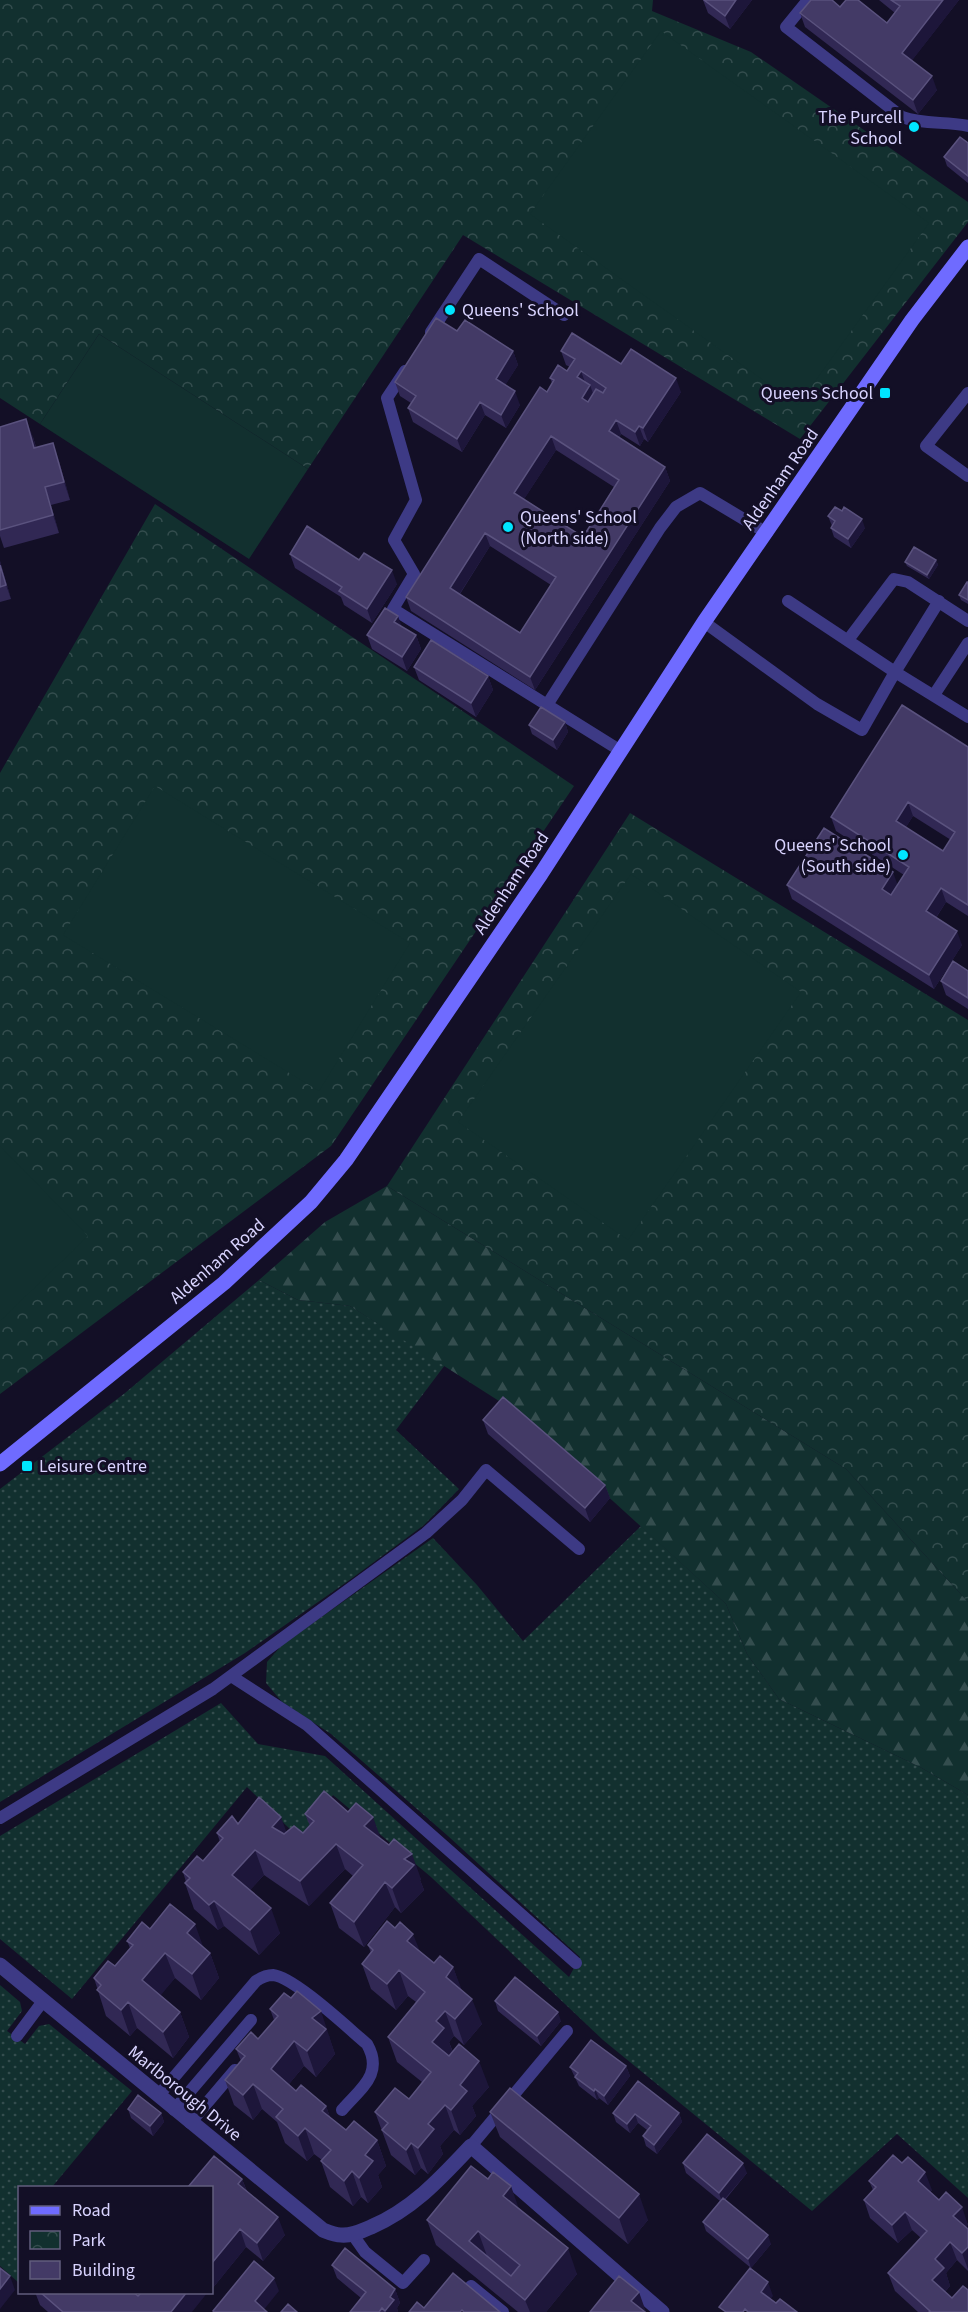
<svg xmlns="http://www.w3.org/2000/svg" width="968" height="2312" font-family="'Source Sans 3',sans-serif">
  <defs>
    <pattern id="grass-dots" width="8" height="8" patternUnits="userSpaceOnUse" patternTransform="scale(1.5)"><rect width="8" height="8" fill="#12302f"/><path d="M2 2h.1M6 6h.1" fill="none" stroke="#344d4e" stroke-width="1.8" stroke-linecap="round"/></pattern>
    <pattern id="forest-firs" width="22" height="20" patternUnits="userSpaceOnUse" patternTransform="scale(1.5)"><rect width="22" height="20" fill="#12302f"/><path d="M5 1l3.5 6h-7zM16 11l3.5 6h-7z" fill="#344d4e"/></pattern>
    <pattern id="park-crowns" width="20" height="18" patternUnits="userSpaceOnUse" patternTransform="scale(1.5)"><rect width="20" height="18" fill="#12302f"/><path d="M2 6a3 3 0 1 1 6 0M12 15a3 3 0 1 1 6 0" fill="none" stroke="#344d4e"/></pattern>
  </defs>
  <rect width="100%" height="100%" fill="#130f26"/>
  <path fill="url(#grass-dots)" d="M259 1280 298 1300 350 1306 445 1365 396 1430 459 1489 424 1525 351 1579 245 1653 0 1802V1489L125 1393Z
    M641 1526 726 1604 747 1654 779 1699 920 1767 968 1795V2198L897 2134 812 2211 603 2040 431 1877 333 1795 299 1838 247 1787 72 1999 0 1939V1836L221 1703 258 1744 325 1756 569 1977 580 1957 448 1836 331 1734 282 1702 266 1683 267 1662 282 1645 433 1538 477 1585 523 1641Z
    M0 1985 20 2002 22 2011 7 2031 25 2044 39 2026 49 2024 132 2091 52 2187 20 2188 19 2283 0 2266Z"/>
  <path fill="url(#forest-firs)" d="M387 1186 846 1469 968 1602V1795L920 1767 779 1699 747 1654 726 1604 513 1410 350 1306 298 1300 259 1280 325 1222Z"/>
  <path fill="url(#park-crowns)" d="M0 0H653L652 11 751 52 968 202V222L800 439 463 235 308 469 99 334 40 424 0 398Z
    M155 504 574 786 331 1146 0 1394V773Z
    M630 813 968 1020V1602L846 1469 387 1186Z"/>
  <path fill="#12302f" d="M661 31 929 223 798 405 530 214Z
    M99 334 308 469 249 559 40 424Z
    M155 786 410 943 319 1091 63 935Z
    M631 874 801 992 628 1240 458 1122Z
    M0 1146 88 1236 0 1321Z"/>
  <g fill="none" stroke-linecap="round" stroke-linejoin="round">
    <path stroke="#3d3a85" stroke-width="12" d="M808 0 786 27 902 117C924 125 946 121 968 126
      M431 332 479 259 564 315
      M405 371 387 398 416 500 394 540 414 574 393 609 621 751
      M968 393 926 446 968 476
      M788 601 895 672 939 601
      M704 622 817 704 862 730 895 672 968 717
      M848 640 894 579 908 582 968 621
      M934 695 968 643
      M547 705 660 528 676 507 700 493 767 533
      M231 1676 307 1725 576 1963
      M0 1818 213 1689 426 1533 462 1500 486 1470 579 1549
      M17 2036 43 2001
      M158 2096 256 1981C262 1977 266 1975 273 1975 294 1977 349 2029 367 2044 384 2074 361 2088 342 2110
      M174 2110 251 2020
      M190 2123 235 2070
      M471 2146 567 2031
      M353 2235 365 2252 403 2283 424 2260
      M471 2286 503 2312"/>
    <path stroke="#3d3a85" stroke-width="15" d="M0 1965 323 2230C328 2232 335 2235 341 2235 352 2236 361 2231 371 2227 413 2209 441 2178 471 2146L662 2312"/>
    <path stroke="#6f6bff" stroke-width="15" d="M0 1464 224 1283 311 1202 346 1160 541 874 704 622 912 320 968 247"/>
  </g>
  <path fill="#312854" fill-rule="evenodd" d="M703 0H752L730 29 708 13Z
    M879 0H959L912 60 937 90 918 114 805 27 800 13 840 7 887 23 895 13Z
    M968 143V183L947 166 944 157Z
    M457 331 513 351 518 365 505 385 520 405 506 428 485 415 462 452 413 422 408 408 411 403 400 396 395 382Z
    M561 351 621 364 681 392 648 442 644 439 640 446 621 434 619 438 665 467 670 481 535 690 411 611 406 597 547 392 552 383 550 378 567 371 570 367 566 365ZM556 450 614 487 583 537 524 499ZM490 546 551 585 520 633 460 594Z
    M0 427 33 437 36 447 59 461 70 500 51 505 59 533 4 548 0 536Z
    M828 516 865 528 851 548 834 537 831 528 832 526Z
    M290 554 397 584 372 623 344 605 341 597 295 568Z
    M936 560 938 565 929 579 907 566 905 562Z
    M0 561 11 599 0 602Z
    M968 582V604L961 600 959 595Z
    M401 626 416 635 421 649 407 671 372 649 367 635Z
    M414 667 488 676 493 690 476 717 419 680Z
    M565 722 568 732 557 750 532 734 529 725Z
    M968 747V916L946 902 936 918 962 945 934 989 792 899 787 885 898 884 904 875 836 831 831 817ZM913 816 951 840 943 851 906 827Z
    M968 971V1009L946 995 941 981Z
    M483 1420 605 1485 610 1498 590 1522 488 1434Z
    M348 1812 381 1839 421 1879 420 1880 424 1890 401 1913 395 1907 364 1947 339 1928 330 1903 353 1876 345 1869 309 1906 264 1875 250 1890 280 1933 259 1955 224 1926 218 1930 194 1909 185 1883 186 1882 183 1872 203 1861 220 1842 217 1833 238 1824 286 1832 303 1833 310 1826 305 1814Z
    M150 1929 203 1947 210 1953 219 1978 201 2000 175 1978 160 1995 180 2012 189 2037 173 2058 137 2028 130 2036 106 2016 94 1978 115 1966 130 1948 127 1941Z
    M368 1945 420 1952 434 1963 453 1967 461 1990 482 2024 464 2045 454 2036 449 2042 453 2052 489 2087 472 2106 476 2116 460 2135 454 2130 440 2146 443 2154 428 2174 421 2168 415 2175 391 2155 375 2112 409 2099 422 2082 397 2062 388 2037 416 2002 408 1996 396 2010 371 1989 362 1964 371 1953Z
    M495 2001 561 2021 541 2046 498 2011Z
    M270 2009 330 2037H329L335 2054 316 2077 304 2066 289 2084 296 2091 326 2106 330 2117 346 2130 377 2140 386 2166 378 2175 382 2187 368 2203 361 2197 353 2206 330 2187 321 2161 322 2160 314 2154 307 2161 285 2143 277 2122 262 2109 253 2120 234 2105 225 2080 241 2061 236 2049 258 2039 274 2020Z
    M626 2066 630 2076 608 2105 599 2098 597 2100 579 2086 570 2067Z
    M128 2109 161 2113 164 2122 153 2136 131 2118Z
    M490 2112 648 2220 628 2244 500 2137Z
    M613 2113H679L682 2122 657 2154 646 2146 643 2136 647 2130 638 2123 630 2133 616 2122Z
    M683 2163 747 2173 725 2200 771 2244 751 2268 706 2231 703 2222 720 2201 686 2173Z
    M242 2179 247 2191 285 2235 263 2261 246 2247 212 2289V2187Z
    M869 2181 932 2190 930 2192 968 2224 966 2227 968 2229V2271L957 2260 946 2273 950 2286 945 2292 968 2312H918L895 2291 888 2273 921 2238 912 2230 898 2243 870 2218 864 2200 873 2190Z
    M519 2208 577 2274 546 2312H518L436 2245 427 2220Z
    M332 2265 395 2289 400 2303 397 2308 398 2312H350L361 2298 337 2278Z
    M35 2292H133L138 2296 192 2312H48L40 2305Z"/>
  <path fill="#1d163a" d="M736 0H752L730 29 725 16Z
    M943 0H959L907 67 902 53Z
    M932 76 937 90 918 114 913 100Z
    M513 351 518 365 501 392 496 379Z
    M581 371 586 385 577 377Z
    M676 378 681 392 648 442 643 428Z
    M590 385 595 399 587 412 582 398Z
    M515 391 520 405 506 428 501 415Z
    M480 402 485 415 462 452 457 439Z
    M26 419 33 437 41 466 34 448Z
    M616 420 621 434 614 445 609 431Z
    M639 426 644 439 640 446 635 432Z
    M551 436 556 450 519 507 514 493Z
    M53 443 59 461 70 500 64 482Z
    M665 467 670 481 535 690 530 677Z
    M45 487 51 505 59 533 53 515Z
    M862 519 865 528 851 548 848 539Z
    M485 533 490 546 455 601 450 588Z
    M936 560 938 565 929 579 927 575Z
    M0 561 11 599 6 585 0 565Z
    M392 570 397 584 372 623 367 609Z
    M398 616 403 630 394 622Z
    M416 635 421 649 407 671 402 657Z
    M488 676 493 690 476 717 471 703Z
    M565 722 568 732 557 750 553 740Z
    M908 802 913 816 901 835 896 821Z
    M893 872 898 886 887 903 882 889Z
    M941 888 946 902 931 925 926 911Z
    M957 931 962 945 934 989 929 975Z
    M605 1485 610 1498 590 1522 585 1508Z
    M281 1817 290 1842 272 1827Z
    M373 1817 382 1842 364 1826Z
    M336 1844 345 1869 309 1906 300 1881Z
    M255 1850 264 1875 241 1900 232 1875Z
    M412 1854 421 1879 420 1880 424 1890 401 1913 392 1888 404 1859Z
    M385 1882 395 1907 364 1947 354 1922Z
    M214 1901 224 1926 218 1930 209 1905Z
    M271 1908 280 1933 259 1955 250 1930Z
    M195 1924 204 1949 187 1933Z
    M413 1934 423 1959 407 1941Z
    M165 1953 175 1978 152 2006 142 1980Z
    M210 1953 219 1978 201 2000 192 1974Z
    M453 1967 463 1993 446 1977Z
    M399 1970 408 1996 396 2010 387 1984Z
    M472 1999 482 2024 464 2045 455 2019Z
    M128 2002 137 2028 130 2036 121 2010Z
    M321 2011 335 2054 316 2077 307 2051 312 2018Z
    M445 2011 454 2036 449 2042 453 2053 441 2067 432 2042 436 2021Z
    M180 2012 189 2037 173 2058 163 2032Z
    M558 2012 561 2021 541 2046 537 2036Z
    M294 2041 304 2066 280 2095 271 2069Z
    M479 2061 489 2087 472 2106 476 2116 460 2135 451 2110 460 2085Z
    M626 2066 630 2076 608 2105 604 2096Z
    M253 2084 262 2109 253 2120 243 2095Z
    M595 2089 599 2098 597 2100 594 2091Z
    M445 2105 454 2130 440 2146 443 2154 428 2174 418 2148 428 2124Z
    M326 2106 335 2132 322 2111Z
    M161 2113 164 2122 153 2136 150 2126Z
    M679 2113 682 2122 657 2154 654 2145Z
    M635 2114 638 2123 630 2133 627 2124Z
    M305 2128 314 2154 307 2161 298 2136Z
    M377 2140 386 2166 378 2175 382 2187 368 2203 359 2178 365 2155Z
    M411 2143 421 2168 415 2175 406 2150Z
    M743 2163 747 2173 722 2202 719 2193Z
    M352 2171 361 2197 353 2206 344 2181Z
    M925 2172 932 2190 924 2199 918 2181Z
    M242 2179 249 2197 238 2184Z
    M511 2186 520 2212 503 2196Z
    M639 2194 648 2220 628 2244 619 2218Z
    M962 2207 968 2225 960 2234 953 2216Z
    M905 2212 912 2230 898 2243 892 2225Z
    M278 2217 285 2235 263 2261 257 2243Z
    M240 2229 246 2247 212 2289V2263Z
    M478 2231 487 2256 469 2241Z
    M768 2235 771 2244 751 2268 748 2259Z
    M950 2242 957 2260 946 2273 950 2286 939 2298 932 2280 935 2259Z
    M968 2247V2269L962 2253Z
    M568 2248 577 2274 546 2312H530L525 2300Z
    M10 2276 15 2290 0 2309V2289Z
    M274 2278 279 2291 262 2312 255 2301Z
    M768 2282 773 2296 766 2305 761 2292Z
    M395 2289 400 2303 397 2308 398 2312H386L385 2311 390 2297Z
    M187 2292H208L192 2312H171Z
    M639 2292 646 2312H635L631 2301Z"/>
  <path fill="#433a66" stroke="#5a527e" stroke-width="1.5" fill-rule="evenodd" d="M704 0H736L725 16Z
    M811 0H832L840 7 846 0H858L887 23 900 6 891 0H943L902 53 932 76 913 100 800 13Z
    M960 137 968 143V176L944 157Z
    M436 318 457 331 465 320 513 351 496 379 515 391 501 415 480 402 457 439 408 408 416 396 395 382Z
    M572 333 621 364 631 349 676 378 643 428 639 426 635 432 616 420 609 431 665 467 530 677 406 597 540 387 547 392 554 380 550 378 558 365 567 371 575 359 561 351ZM581 371 606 388 603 393 596 389 588 402 582 398 590 385 577 377ZM551 436 619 480 583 537 514 493ZM485 533 556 577 520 633 450 588Z
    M26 419 34 448 53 443 64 482 45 487 53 515 0 530V427Z
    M835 507 842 511 844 507 862 519 848 539 831 528 835 521 828 516Z
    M307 526 359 560 364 553 392 570 367 609 339 591 342 587 290 554Z
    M914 547 936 560 927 575 905 562Z
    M0 565 6 585 0 587Z
    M967 582H968V600L959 595Z
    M385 608 398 616 394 622 416 635 402 657 367 635Z
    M431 640 488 676 471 703 414 667Z
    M902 705 968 747V905L941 888 926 911 957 931 929 975 787 885 824 828 893 872 882 889 891 895 909 867 831 817ZM908 802 955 832 943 851 896 821Z
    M541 707 565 722 553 740 529 725Z
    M953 961 968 971V998L941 981Z
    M503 1397 605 1485 585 1508 483 1420Z
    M324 1791 348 1812 356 1803 373 1817 364 1826 389 1845 394 1839 412 1854 404 1859 414 1865 392 1888 385 1882 354 1922 330 1903 363 1865 336 1844 300 1881 255 1850 232 1875 271 1908 250 1930 214 1901 209 1905 185 1883 190 1878 183 1872 197 1856 203 1861 223 1838 217 1833 232 1816 238 1824 259 1797 281 1817 272 1827 284 1834 294 1826 303 1833 314 1821 305 1814Z
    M170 1904 195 1924 187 1933 210 1953 192 1974 165 1953 142 1980 180 2012 163 2032 128 2002 121 2010 97 1990 101 1985 94 1978 108 1961 115 1966 133 1945 127 1941 142 1922 150 1929Z
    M387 1921 395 1928 400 1922 413 1934 407 1941 434 1963 440 1956 453 1967 446 1977 472 1999 455 2019 445 2011 436 2021 444 2028 432 2042 449 2056 459 2044 479 2061 460 2085 467 2091 451 2110 445 2105 428 2124 434 2129 418 2148 411 2143 406 2150 382 2130 388 2123 375 2112 395 2088 409 2099 431 2072 388 2037 425 1992 399 1970 387 1984 362 1964 373 1950 368 1945Z
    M515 1977 558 2012 537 2036 495 2001Z
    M297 1991 321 2011 312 2018 326 2029 307 2051 294 2041 271 2069 296 2091 301 2085 326 2106 322 2111 346 2130 354 2121 377 2140 365 2155 373 2161 359 2178 352 2171 344 2181 321 2161 331 2150 305 2128 298 2136 276 2117 283 2109 253 2084 243 2095 225 2080 245 2056 236 2049 251 2032 258 2039 278 2016 270 2009 284 1993 291 1998Z
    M591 2040 626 2066 604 2096 595 2089 594 2091 575 2077 578 2073 570 2067Z
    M638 2081 679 2113 654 2145 643 2136 651 2126 635 2114 627 2124 613 2113Z
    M510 2088 639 2194 619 2218 490 2112Z
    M138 2095 161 2113 150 2126 128 2109Z
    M707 2134 743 2163 719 2193 683 2163Z
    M893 2155 902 2163 908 2157 925 2172 918 2181 939 2200 946 2192 962 2207 953 2216 968 2229V2247L962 2253 950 2242 935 2259 944 2268 932 2280 952 2298 963 2286 968 2290V2311L967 2312H929L930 2311 888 2273 927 2231 905 2212 892 2225 864 2200 876 2187 869 2181Z
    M214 2156 242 2179 238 2184 278 2217 257 2243 240 2229 212 2263V2187H188Z
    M471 2166 488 2179 493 2172 511 2186 503 2196 568 2248 525 2300 427 2220ZM478 2231 520 2265 511 2276 469 2241Z
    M723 2198 768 2235 748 2259 703 2222Z
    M345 2248 395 2289 390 2297 394 2300 385 2311 382 2308 379 2312H350L366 2292 332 2265Z
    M254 2261 274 2278 255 2301 267 2312H214L213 2311Z
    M0 2268 10 2276 0 2289Z
    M750 2268 768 2282 761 2292 776 2303 780 2299 797 2312H748L745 2309 743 2312H726L719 2307Z
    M453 2273 500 2312H464L462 2310 460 2312H409L417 2302 424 2308Z
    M619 2276 639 2292 631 2301 645 2312H590Z
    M40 2292H133L138 2296 142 2292H187L171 2312H63Z
    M288 2304 297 2312H281Z"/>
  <g fill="#00e5ff" stroke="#130f26" stroke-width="2">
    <circle cx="914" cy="127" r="6"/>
    <circle cx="450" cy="310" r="6"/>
    <rect x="879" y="387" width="12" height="12" rx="3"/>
    <circle cx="508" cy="527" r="6"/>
    <circle cx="903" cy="855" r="6"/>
    <rect x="21" y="1460" width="12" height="12" rx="3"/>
  </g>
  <g text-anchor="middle" stroke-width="6" stroke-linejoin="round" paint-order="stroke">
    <g font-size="18" fill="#d9d4ff" stroke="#130f26" text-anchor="end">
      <text x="902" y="123">The Purcell<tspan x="902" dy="21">School</tspan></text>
      <text x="462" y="316" text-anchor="start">Queens' School</text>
      <text x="873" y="399">Queens School</text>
      <text x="520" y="523" text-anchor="start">Queens' School<tspan x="520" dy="21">(North side)</tspan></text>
      <text x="891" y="851">Queens' School<tspan x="891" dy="21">(South side)</tspan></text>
      <text x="39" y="1472" text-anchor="start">Leisure Centre</text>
    </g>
    <g font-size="18" fill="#d9d4ff" stroke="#130f26">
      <text transform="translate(780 479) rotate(-55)" y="6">Aldenham Road</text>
      <text transform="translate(511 883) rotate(-56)" y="6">Aldenham Road</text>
      <text transform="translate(217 1261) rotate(-41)" y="6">Aldenham Road</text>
      <text transform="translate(185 2093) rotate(39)" y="6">Marlborough Drive</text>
    </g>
  </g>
  <rect x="18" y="2186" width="195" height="108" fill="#130f26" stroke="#625e7d" stroke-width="1.5"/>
  <rect x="30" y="2206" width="30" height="9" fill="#6f6bff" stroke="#625e7d" stroke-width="1.5"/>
  <text x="72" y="2216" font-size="18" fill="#d9d4ff">Road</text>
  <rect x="30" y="2231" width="30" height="18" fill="url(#park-crowns)" stroke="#625e7d" stroke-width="1.5"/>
  <text x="72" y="2246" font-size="18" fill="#d9d4ff">Park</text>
  <rect x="30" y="2261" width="30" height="18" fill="#433a66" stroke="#625e7d" stroke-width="1.5"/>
  <text x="72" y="2276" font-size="18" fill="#d9d4ff">Building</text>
</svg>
